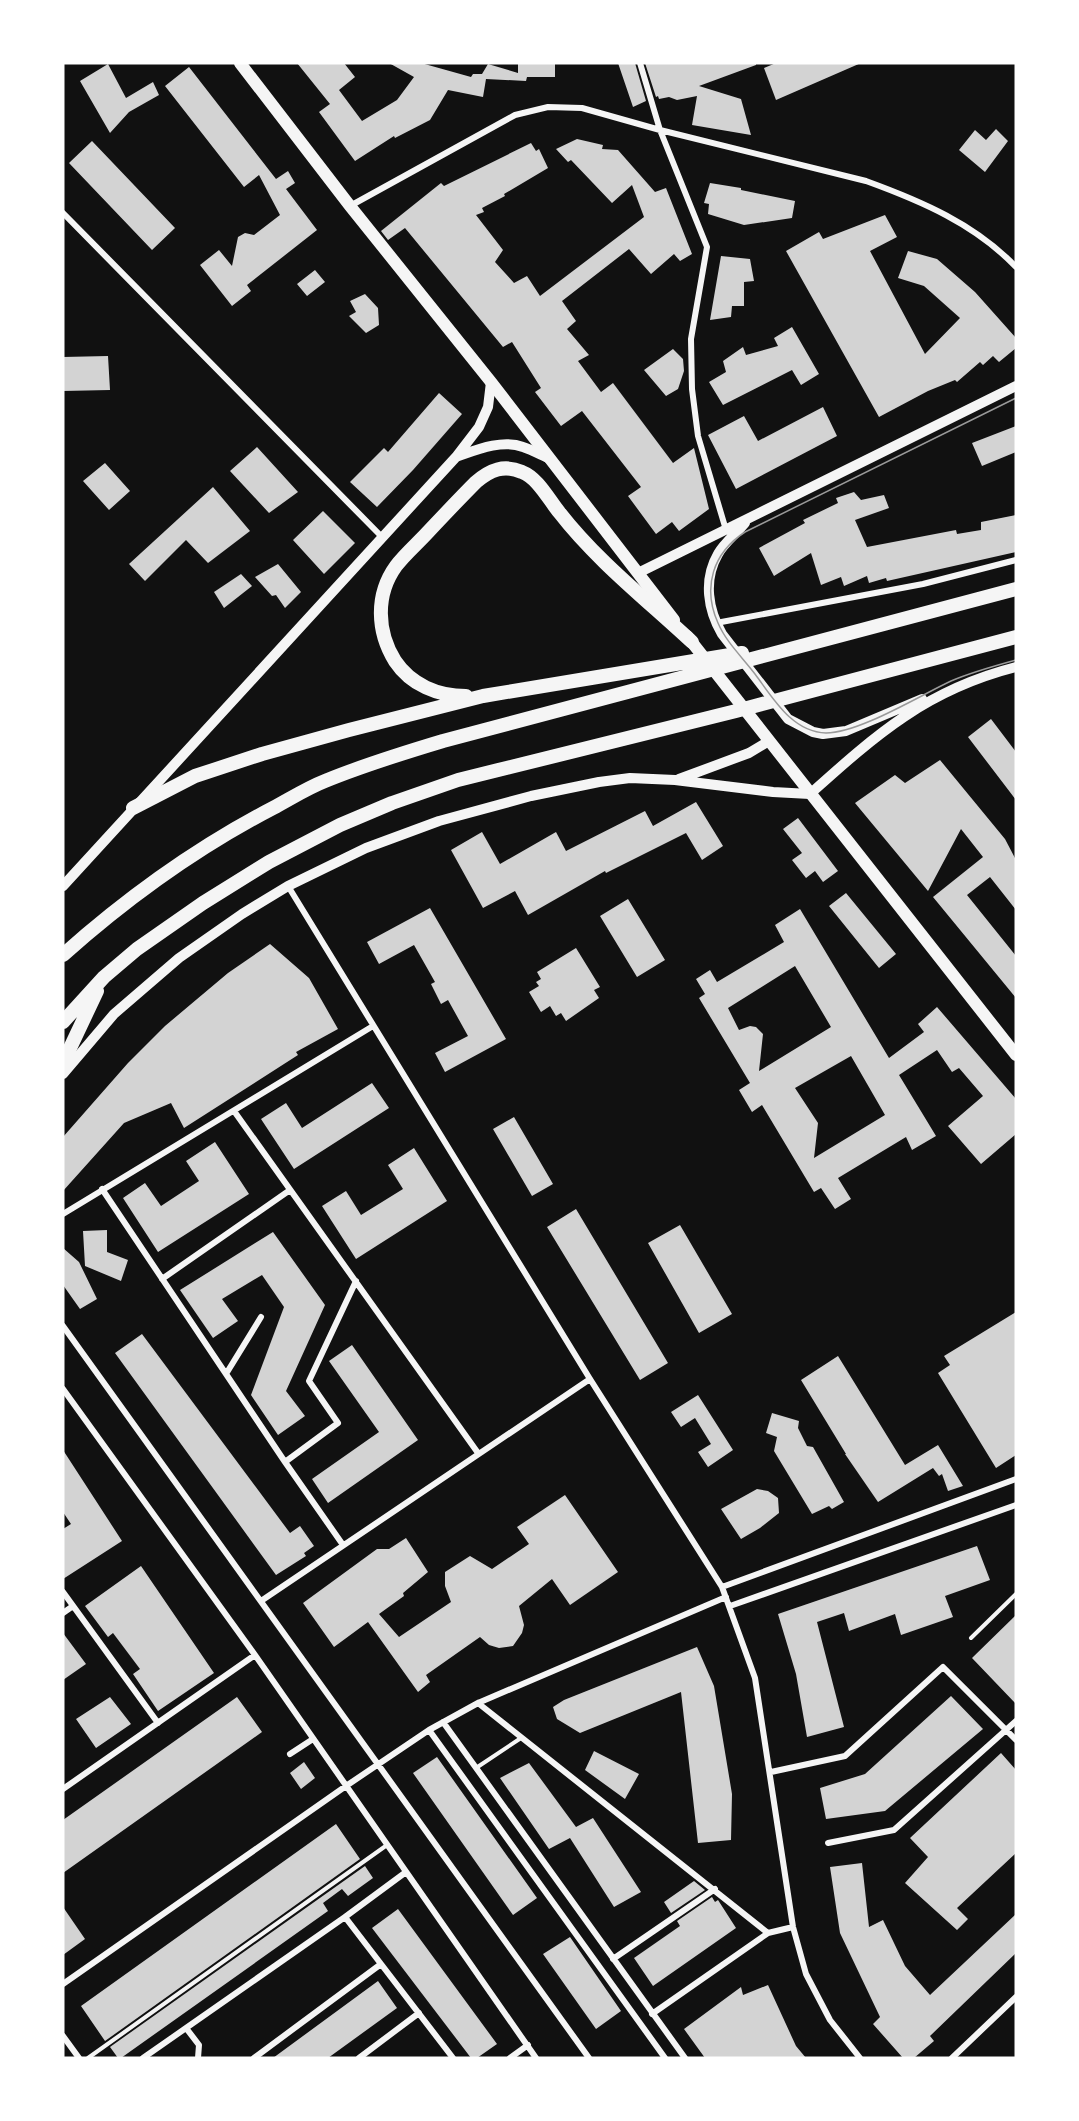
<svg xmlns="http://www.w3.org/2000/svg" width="1079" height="2121" font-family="'Open Sans',sans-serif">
  <rect width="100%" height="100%" fill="#111"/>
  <path fill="#d3d3d3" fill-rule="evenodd" d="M297 63H344L355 77 339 90 362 121 397 100 414 77 389 63H421L471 77 473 74H482L488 64 518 73V63H555V77H527L526 81 486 79 483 97 448 90 430 120 395 138 394 136 355 161 319 112 330 104Z
    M618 63H635L646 101 633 107Z
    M645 63H756V65L699 86 741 99 751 135 692 125 697 96 677 100 669 97 659 99 658 96 656 97Z
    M776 63H861L776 100 764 68Z
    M108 64 126 98 153 82 159 95 129 112 110 133 80 81Z
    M189 67 276 179 288 171 295 183 286 189 317 230 247 285 251 291 232 306 200 265 219 250 232 266 238 237 245 233 254 235 280 215 259 175 244 187 165 86Z
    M996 129 1008 141 985 172 959 150 975 130 986 140Z
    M577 139 603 145 602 149 618 150 655 192 666 188 692 254 680 261 674 254 651 274 629 249 562 301 576 321 567 329 589 355 578 361 601 392 613 383 673 463 694 448 709 509 679 531 672 522 656 534 628 496 641 487 582 411 561 426 535 392 541 388 512 342 503 347 405 228 388 240 381 231 441 183 444 186 531 143 536 151 539 149 548 168 504 194 505 196 482 208 484 212 476 215 503 250 495 262 514 283 527 276 540 296 644 217 632 185 612 203 571 160 568 162 556 149Z
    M92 141 175 228 152 250 69 163Z
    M710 183 741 188V190L795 201 792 218 744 225 708 214 709 204 704 203Z
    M885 215 897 237 870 251 925 354 960 318 924 286 898 278 908 251 937 259 975 292 1016 338V348L999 362 993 356 983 365 980 362 957 382 955 380 928 391 879 417 786 251 819 232 823 239Z
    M721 256 750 259 754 281 744 282V306H732L731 317 710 320Z
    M315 270 325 282 307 296 297 284Z
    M365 294 378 308 379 325 366 333 349 316 356 312 350 301Z
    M792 327 819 374 801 385 792 370 723 405 709 382 726 372 723 361 743 347 746 355 778 346 774 338Z
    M673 349 683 359 684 371 678 389 666 396 644 370Z
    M108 356 110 390 63 391V357Z
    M439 393 462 414 413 470 377 507 350 482 384 448 388 452Z
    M823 407 837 436 736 489 708 435 744 416 758 441Z
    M1016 426V452L982 466 972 443Z
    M257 447 298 492 269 513 230 471Z
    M105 463 130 491 109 510 83 481Z
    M213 487 250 531 208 563 186 540 145 581 129 564Z
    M854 492 861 500 884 495 889 508 855 520 867 547 956 530 957 534 981 530V522L1016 515V552L887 581 886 578 869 583 867 576 844 586 841 577 821 585 811 553 774 576 759 548 805 523 803 520 838 503 836 498Z
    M323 511 355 543 324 574 293 540Z
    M278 564 301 592 285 608 276 595 272 596 255 577Z
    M241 574 252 586 224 608 214 592Z
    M991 719 1016 752V800L968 737Z
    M940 760 1005 839 1016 860V910L990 877 967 895 1016 956V998L933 897 983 857 961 829 928 891 855 803 895 775 905 783Z
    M696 802 723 846 702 860 686 833 606 873 605 871 528 915 515 891 483 908 451 850 482 832 500 864 556 832 566 851 645 811 653 826Z
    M798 818 838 871 823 882 815 871 806 878 792 860 802 853 783 829Z
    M846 893 896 954 879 968 829 906Z
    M628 899 665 960 637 977 600 916Z
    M430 908 506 1039 445 1072 435 1053 468 1036 448 1000 441 1004 431 984 435 982 414 945 379 964 367 942Z
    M800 909 889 1058 924 1032 918 1024 937 1007 1016 1099V1134L981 1164 948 1126 983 1096 959 1068 952 1072 937 1050 899 1075 936 1136 912 1150 906 1137 838 1178 851 1199 835 1209 821 1188 814 1192 762 1105 752 1112 739 1090 750 1083 699 998 705 994 696 979 710 970 717 982 784 942 775 925ZM795 966 831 1027 759 1071 763 1034 756 1027 750 1026 739 1030 728 1008ZM851 1056 885 1115 814 1158 818 1123 795 1088Z
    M270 944 309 978 338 1029 296 1052 298 1055 184 1128 171 1103 124 1123 63 1191V1137L128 1063 165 1026 228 973Z
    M576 948 600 987 594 990 599 998 566 1021 561 1013 556 1016 550 1006 541 1012 529 992 539 986 536 982 541 979 537 972Z
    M372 1083 389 1108 294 1169 261 1119 286 1103 302 1128Z
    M514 1117 553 1184 532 1196 493 1129Z
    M215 1142 249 1194 158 1252 123 1198 145 1183 161 1206 199 1181 186 1161Z
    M414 1148 447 1201 356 1259 322 1206 346 1191 361 1215 403 1189 388 1165Z
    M576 1209 668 1363 640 1380 547 1227Z
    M680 1225 732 1314 699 1333 648 1243Z
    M107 1230V1252L128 1260 121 1281 85 1266 83 1231Z
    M273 1232 325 1305 286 1391 305 1416 278 1435 251 1395 284 1307 262 1275 222 1299 238 1321 213 1338 180 1290Z
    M63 1248 79 1262 97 1299 80 1309 63 1285Z
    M1016 1312V1455L996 1468 938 1373 950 1365 944 1356Z
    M142 1334 290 1533 300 1526 314 1546 304 1553 306 1556 276 1575 115 1353Z
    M352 1345 418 1440 328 1503 312 1479 379 1432 329 1361Z
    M838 1356 905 1465 938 1445 963 1486 948 1491 942 1474 939 1476 933 1468 878 1502 845 1454H846L801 1380Z
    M698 1395 733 1450 708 1467 698 1452 711 1444 695 1418 681 1427 671 1412Z
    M772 1413 799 1421 798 1428 807 1446 813 1447 844 1502 832 1509 829 1506 812 1514 774 1451 777 1437 766 1433Z
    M63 1450 122 1541 63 1579V1529L71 1524 63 1512Z
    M757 1489 768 1491 778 1498 779 1513 760 1528 741 1539 721 1509Z
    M565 1495 618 1572 570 1605 552 1579 519 1606 524 1625 522 1633 513 1646 499 1648 489 1645 480 1637 426 1675 430 1682 418 1692 368 1622 334 1647 303 1603 377 1549H389L406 1538 428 1572 403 1593 404 1596 379 1614 399 1637 451 1602 445 1586V1572L470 1556 492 1569 529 1544 517 1527Z
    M977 1546 990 1580 945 1596 953 1617 901 1635 895 1614 849 1631 844 1613 817 1622 844 1727 807 1737 796 1674 778 1614Z
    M141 1566 214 1673 158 1711 133 1674 140 1669 113 1633 108 1637 85 1606Z
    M1016 1615V1704L972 1658Z
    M63 1633 86 1664 63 1680Z
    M697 1647 714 1686 732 1794 731 1840 698 1843 681 1692 580 1733 557 1719 553 1707 564 1700Z
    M951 1696 983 1729 885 1811 826 1819 820 1788 865 1774Z
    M110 1697 131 1724 96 1748 76 1719Z
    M237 1697 262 1732 63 1873V1820Z
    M594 1751 639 1774 625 1799 585 1770Z
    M1001 1753 1016 1770V1853L957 1908 968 1919 957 1930 905 1883 928 1857 910 1838Z
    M437 1757 537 1898 513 1915 413 1773Z
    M304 1762 315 1778 301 1789 290 1773Z
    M529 1763 576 1827 593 1818 641 1892 614 1907 570 1838 549 1849 500 1778Z
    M336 1824 360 1859 105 2041 81 2006Z
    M862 1863 869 1927 883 1920 905 1966 930 1995 1016 1914V1953L930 2036 934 2041 914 2058H903L873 2024 880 2017 840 1933 830 1867Z
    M365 1866 373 1878 348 1896 342 1889 323 1903 328 1911 121 2058H118L110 2047Z
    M694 1881 705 1890 671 1913 664 1902Z
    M712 1897 715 1902 718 1900 736 1928 653 1986 634 1958 680 1926 677 1921Z
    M63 1907 85 1939 63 1955Z
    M398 1909 497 2044 477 2058H471L372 1928Z
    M570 1937 621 2011 596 2029 543 1954Z
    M378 1981 397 2008 328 2058H273Z
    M768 1985 796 2046 806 2058H705L684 2029 741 1987 743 1995Z"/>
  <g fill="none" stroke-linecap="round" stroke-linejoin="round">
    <path stroke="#f5f5f5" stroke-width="4" d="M971 1638 1016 1594
      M476 1768 521 1738
      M88 2058 387 1845"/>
    <path stroke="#f5f5f5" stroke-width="6" d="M640 63 660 130 707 247 691 339 692 389 698 436 726 530
      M350 206 515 115 548 107 582 108 660 130 866 181C921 201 975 224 1016 267
      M63 213 382 537
      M716 623 923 584 1016 560
      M288 886 590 1379 722 1587 755 1678 793 1927 806 1974 830 2020 860 2058
      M234 1111 478 1453
      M102 1189 285 1462 343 1545
      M63 1214 373 1026
      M162 1279 290 1190
      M63 1326 589 2058
      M226 1374 261 1317
      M63 1389 255 1655 536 2058
      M285 1462 338 1423 309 1381 356 1281
      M722 1587 1016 1479
      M63 1592 158 1723
      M261 1601 590 1379
      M730 1606 1016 1505
      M63 1613 73 1606
      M478 1703 768 1933
      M443 1722 685 2058
      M429 1730 665 2058
      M290 1754 313 1739
      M771 1772 845 1756 943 1667 1016 1740
      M63 1789 255 1655
      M828 1843 894 1830 1016 1721
      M345 1917 453 2058
      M613 1959 715 1889
      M63 1984 346 1786 429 1730 478 1703 726 1597
      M652 2014 768 1933 793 1927
      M186 2028 345 1917 406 1872
      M63 2036 79 2058
      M143 2058 186 2028 199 2045 198 2058
      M254 2058 381 1964
      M359 2058 419 2013
      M510 2058 528 2045
      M952 2058 1016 1997"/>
    <path stroke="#f5f5f5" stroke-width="10" d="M456 457C476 450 502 439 523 447 532 450 541 455 550 459
      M745 523C737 533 724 543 718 554 703 580 708 610 722 634L788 719 813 732 823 734 846 731 922 699
      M638 573 1016 386
      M679 779 749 753 769 741
      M63 886 456 457 479 427 488 407 491 382
      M63 1074 114 1014 179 958 242 914 288 886 366 848 439 821 531 796 599 782 630 778 675 780 773 792 810 794C877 734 926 690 1016 667"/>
    <path stroke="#f5f5f5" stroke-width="12" d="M240 63 350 206 491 382 674 620
      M687 636 1016 1055"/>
    <path stroke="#f5f5f5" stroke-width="14" d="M466 696C438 696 411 685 395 661 377 632 375 595 396 566 405 554 418 543 428 532 444 515 460 498 476 482 490 470 504 464 522 472 538 478 549 500 559 512 597 561 647 600 692 642
      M133 808 195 776 262 754 349 730 483 696 742 653
      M63 955C127 898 196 848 273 808 290 799 307 788 325 781 364 765 403 753 443 741L1016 589
      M63 1022 104 977 137 949 203 903 269 862 340 825 392 803 458 780 736 711 1016 637
      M63 1063 97 991"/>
    <path stroke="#9a9a9a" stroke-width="1.5" d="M1016 398 745 532C713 553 702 587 718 623 726 642 743 658 755 674 773 698 792 732 826 733 859 733 919 696 951 681 972 672 994 666 1016 660"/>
  </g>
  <rect width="1079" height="2121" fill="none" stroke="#ffffff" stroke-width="129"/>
</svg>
